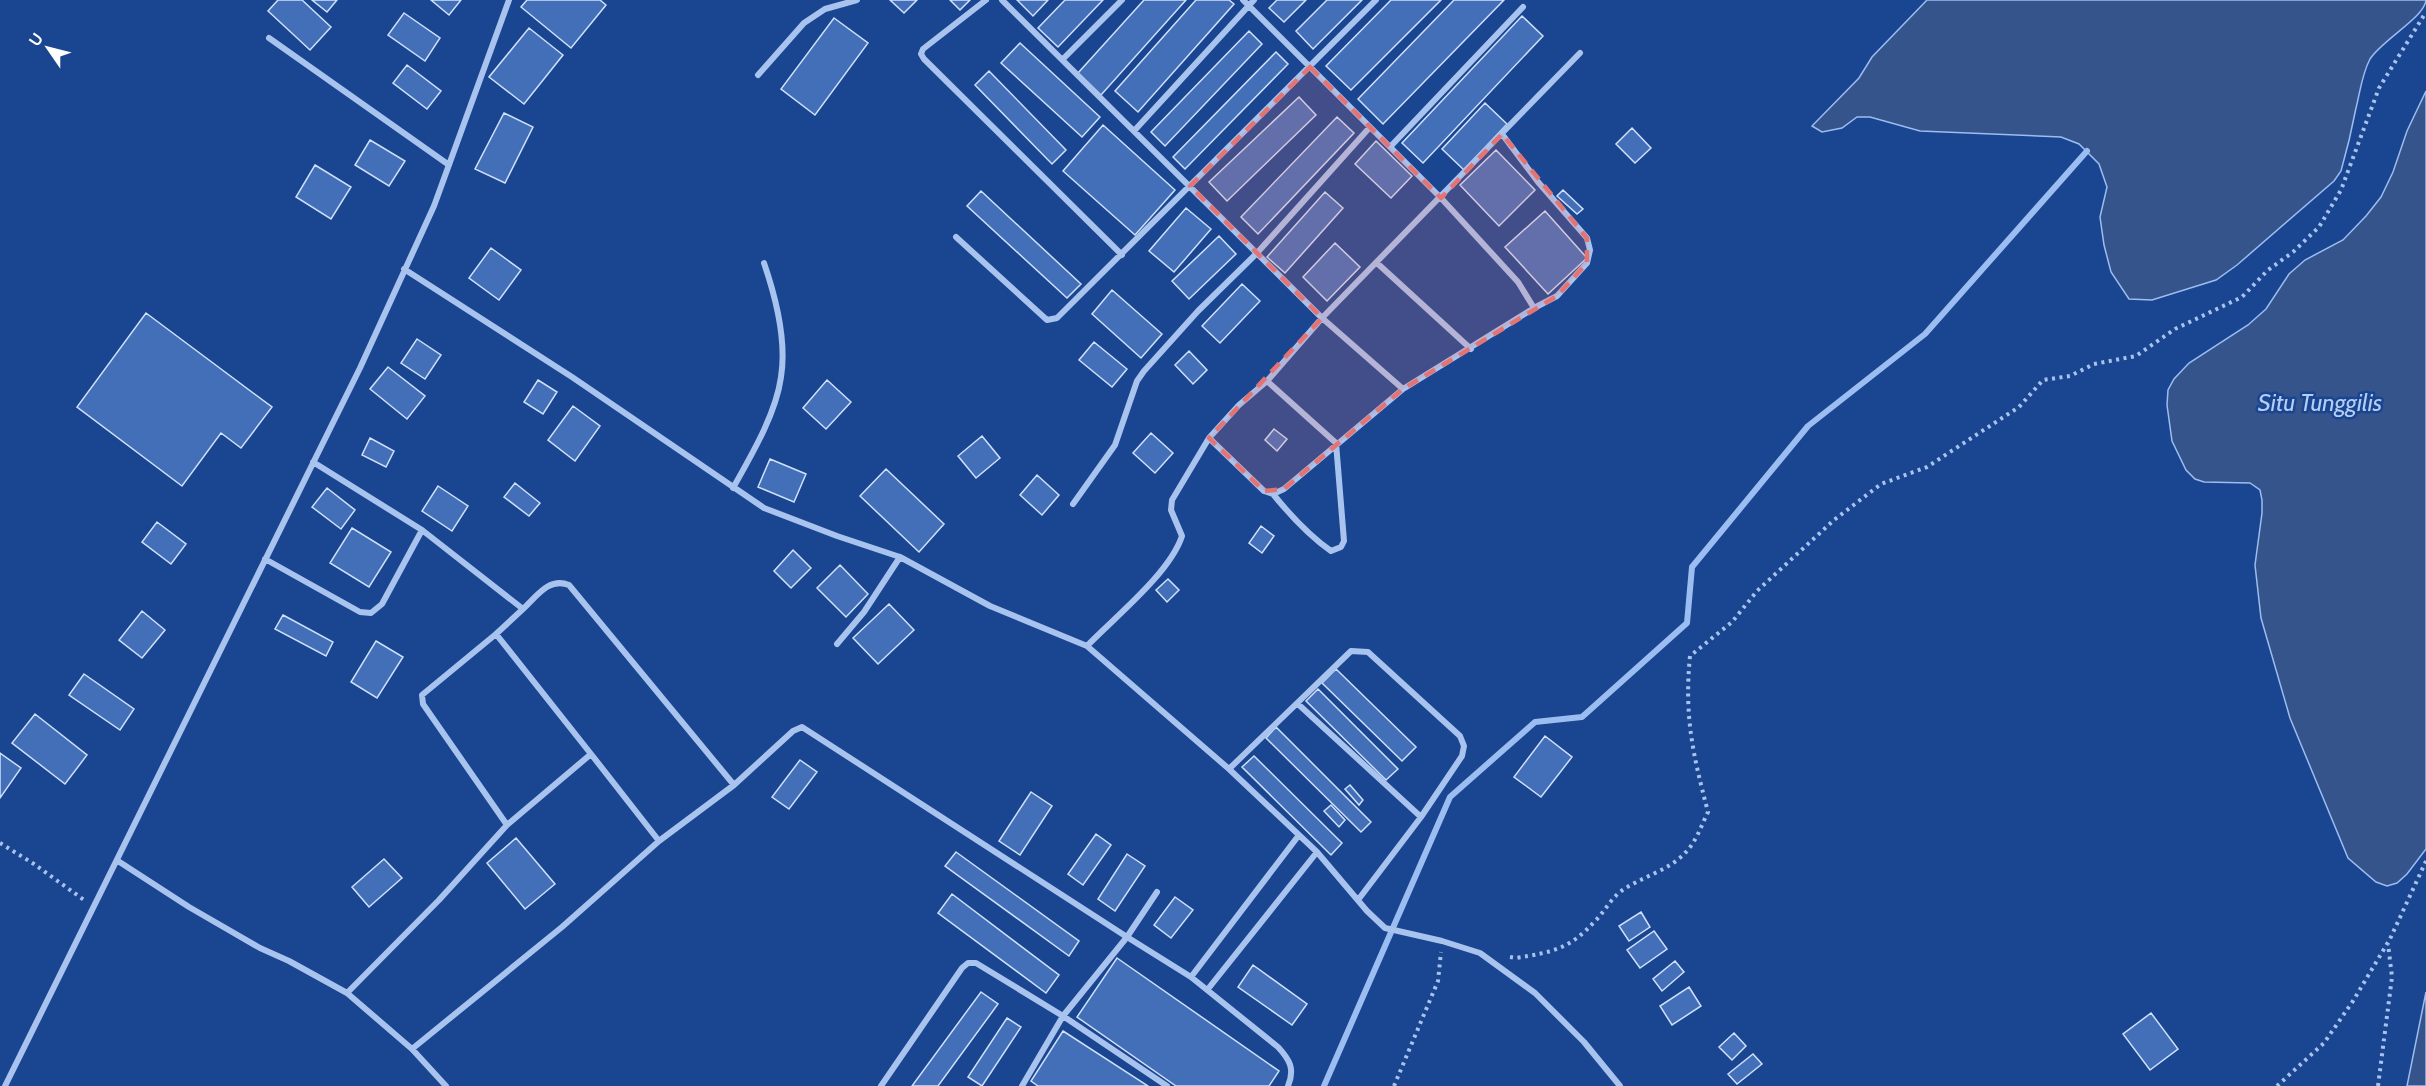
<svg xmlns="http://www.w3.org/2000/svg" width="2426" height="1086" font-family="Cabin,sans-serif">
  <rect width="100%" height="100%" fill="#1a4590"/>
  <path fill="#35548c" stroke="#9bbdf1" stroke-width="1.5" d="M1927 0H2426C2425 17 2382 40 2370 59 2362 74 2360 92 2356 108 2352 129 2347 150 2341 171L2334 181 2237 265 2216 280 2152 300 2129 299 2111 272 2104 245 2100 217 2107 187 2099 164 2079 144 2061 137 1920 131 1870 117H1857L1842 128 1822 132 1812 126 1859 78 1872 57Z
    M2426 91V849L2407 874 2397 883 2387 886 2376 882 2348 858 2290 718 2261 618 2255 565 2262 513V500L2260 490 2250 483 2204 482 2195 479 2186 470 2172 441 2167 405 2168 390 2174 379 2189 363 2248 325 2266 309 2289 274 2305 260 2343 240 2366 216 2381 197 2393 172 2407 131Z
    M2426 992V1086H2407Z"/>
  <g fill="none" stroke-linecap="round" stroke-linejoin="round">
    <path stroke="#9bbdf1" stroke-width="6" d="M1324 1086 1450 797 1535 722 1582 717 1687 623 1692 567 1808 426 1925 334 2087 151"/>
  </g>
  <path fill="#436fb9" stroke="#cfe0fa" stroke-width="1.5" d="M278 0H302L331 27 310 50 268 11Z
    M312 0H337L327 12Z
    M431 0H461L449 15Z
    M527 0H600L606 5 571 48 521 7Z
    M890 0H917L904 13Z
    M950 0H970L960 10Z
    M1017 0H1048L1033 16Z
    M1065 0H1103L1058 47 1038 28Z
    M1144 0H1186L1101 95 1078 73Z
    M1196 0H1229L1234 4 1138 112 1115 91Z
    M1277 0H1306L1284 22 1269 8Z
    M1327 0H1362L1313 49 1296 31Z
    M1391 0H1441L1351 90 1326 66Z
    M1454 0H1504L1383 124 1358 99Z
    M404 13 440 38 425 61 388 35Z
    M1522 16 1543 36 1423 163 1402 143Z
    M834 18 868 43 815 115 781 89Z
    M529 28 563 55 524 104 489 77Z
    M1249 31 1262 44 1165 146 1151 132Z
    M1020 43 1100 117 1082 137 1001 63Z
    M1276 52 1288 64 1185 169 1173 157Z
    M407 65 441 91 427 109 393 83Z
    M989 71 1066 150 1052 164 975 85Z
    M1299 97 1316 115 1227 201 1209 182Z
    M1485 103 1507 124 1464 170 1442 149Z
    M504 113 533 127 505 183 475 169Z
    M1337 117 1354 133 1258 234 1241 217Z
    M1103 125 1175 190 1135 235 1063 171Z
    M1632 128 1651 148 1635 163 1616 144Z
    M370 140 405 161 389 186 355 165Z
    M1376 141 1412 176 1391 198 1355 164Z
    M1496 150 1535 190 1499 226 1460 185Z
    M315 165 351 187 331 219 296 197Z
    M1563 190 1583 209 1577 214 1557 196Z
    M981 191 1081 284 1067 298 967 206Z
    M1325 192 1343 208 1285 273 1267 257Z
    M1186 208 1211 229 1174 272 1149 251Z
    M1545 211 1587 258 1548 294 1505 247Z
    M1219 236 1236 254 1189 299 1172 281Z
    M1335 243 1360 267 1327 301 1303 277Z
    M491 248 521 270 499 300 469 278Z
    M1242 284 1260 301 1220 343 1202 326Z
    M1112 290 1162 334 1141 358 1092 314Z
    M146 313 272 407 241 448 221 433 182 486 77 407Z
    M417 339 441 355 425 379 401 363Z
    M1094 342 1127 369 1112 387 1079 360Z
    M1189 351 1207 370 1193 384 1175 365Z
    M388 367 425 396 407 419 370 389Z
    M538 380 557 392 543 414 524 402Z
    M827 380 851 402 826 429 803 408Z
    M573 406 600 426 575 461 548 440Z
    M1274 429 1287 439 1277 451 1265 440Z
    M1151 433 1173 453 1155 473 1133 453Z
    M982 436 1000 458 976 478 958 456Z
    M370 438 394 451 386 467 362 455Z
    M770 459 806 474 794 502 758 487Z
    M886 469 944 524 919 552 860 496Z
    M1037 475 1059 495 1042 515 1020 495Z
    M515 483 540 503 529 516 504 497Z
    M438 486 468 506 452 531 422 511Z
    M327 488 355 510 341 529 312 507Z
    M157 522 186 544 171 564 142 542Z
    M1261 526 1274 536 1262 553 1249 543Z
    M352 528 391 552 369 587 330 563Z
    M793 550 811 568 791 588 774 571Z
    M840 565 868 594 846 617 817 588Z
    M1168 579 1179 590 1167 602 1156 590Z
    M889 604 914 630 878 664 853 638Z
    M142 611 165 630 142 658 119 640Z
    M283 615 333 642 326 656 275 629Z
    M376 641 403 657 377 698 351 682Z
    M1336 669 1416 747 1402 761 1322 683Z
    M84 674 134 709 120 730 69 695Z
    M1318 689 1398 769 1386 780 1306 701Z
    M35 714 87 755 65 784 12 743Z
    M1276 727 1371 822 1361 832 1266 738Z
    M1545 736 1572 757 1541 797 1514 777Z
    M0 753 21 768 0 798Z
    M1254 756 1342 843 1331 855 1242 767Z
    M800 760 817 772 789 809 772 797Z
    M1350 785 1363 800 1359 805 1345 789Z
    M1031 792 1052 806 1020 855 999 841Z
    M1331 805 1345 820 1339 827 1324 811Z
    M1096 834 1111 845 1083 885 1068 874Z
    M516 838 555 884 525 909 487 863Z
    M956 852 1079 941 1069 956 945 866Z
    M1127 854 1145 866 1115 911 1098 899Z
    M384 859 402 878 369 907 352 887Z
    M952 894 1059 975 1046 993 938 913Z
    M1175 897 1193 910 1171 938 1154 925Z
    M1641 912 1650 927 1629 941 1619 926Z
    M1654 931 1667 949 1640 968 1627 950Z
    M1117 958 1279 1071 1269 1086H1176L1077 1017Z
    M1675 961 1684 972 1662 991 1653 979Z
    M1253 965 1307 1004 1292 1025 1238 987Z
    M1689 987 1701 1006 1672 1025 1660 1006Z
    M981 992 998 1004 938 1086H912Z
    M2151 1013 2178 1049 2150 1070 2123 1034Z
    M1007 1018 1021 1027 982 1086 968 1077Z
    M1063 1031 1148 1086H1038L1031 1081Z
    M1734 1033 1746 1046 1732 1060 1719 1047Z
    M1753 1054 1762 1064 1737 1084 1728 1074Z"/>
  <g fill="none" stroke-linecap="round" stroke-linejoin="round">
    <path stroke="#a9c3ef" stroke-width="4" stroke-dasharray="3 4.5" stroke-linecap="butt" d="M0 843 34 864 84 900
      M1510 957 1516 958C1553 952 1570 949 1596 920 1605 911 1610 900 1620 892 1640 877 1669 871 1686 852 1696 842 1702 824 1708 812 1693 755 1684 716 1690 656L1732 622 1757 591 1834 520 1881 484 1927 467 2019 407 2043 380 2070 376 2094 364 2136 356 2175 329 2242 297 2268 270 2293 252 2319 227 2341 190 2379 88 2426 12
      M1394 1086 1438 981 1441 952
      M2277 1086 2324 1043 2353 1001 2390 939 2426 861
      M2378 1086 2392 977 2388 944"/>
    <path stroke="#a9c3ef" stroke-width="6" d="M986 0 923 49 921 54 924 59 1122 255
      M1002 0 1322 318 1403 389 1534 308 1518 282 1441 198 1243 0
      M269 38 449 165
      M1063 59 1122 0
      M758 75 804 23 825 9 857 0
      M1134 131 1254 0
      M1502 134 1538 182 1587 238 1590 250 1587 263 1557 296 1534 308
      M1390 147 1523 7
      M956 237 1047 320 1057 318 1376 0
      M1377 263 1471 349
      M404 269 572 377 764 508 837 536 900 557 990 606 1087 646 1229 769 1317 852 1367 911 1385 928 1442 941 1480 953 1535 993 1584 1042 1620 1086
      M1267 381 1336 443 1344 541 1341 547 1331 551C1308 535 1290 515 1273 494
      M1209 438 1264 491 1273 494 1284 489 1403 389
      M313 462 422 530 523 609 496 634 591 754 507 825 439 900 347 993
      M733 488C751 456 776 414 781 377 787 340 776 298 764 263
      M1073 504 1115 445 1137 381 1144 371 1198 311 1257 253 1370 127
      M265 559 360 612 371 613 382 604 422 530
      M523 609C537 596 549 577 569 585L734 785
      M496 634 422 695 423 704 507 825
      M837 644 864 612 900 557
      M1087 646C1115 617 1170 573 1182 536L1171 510 1172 500 1209 438 1239 405 1267 381 1322 318 1580 53
      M1298 704 1421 817
      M591 754 659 841 734 785 793 731 802 727 1127 937 1063 1016 1022 1086
      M1229 769 1351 651 1368 652 1460 736 1464 746 1462 756 1421 817 1358 900
      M118 861 189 907 260 948 289 961 347 993 412 1049 446 1086
      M1157 892 1127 937 1191 977 1278 1047C1290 1060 1295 1069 1288 1086
      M1191 977 1299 835
      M1208 989 1317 852
      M412 1049 562 927 659 841
      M5 1086 360 368 434 206 509 0
      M881 1086 962 968 968 963H976L1063 1016 1167 1086"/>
  </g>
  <path fill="#e47373" fill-opacity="0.2" stroke="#e47373" stroke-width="4.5" stroke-dasharray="12 8" stroke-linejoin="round" d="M1310 67 1441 198 1502 134 1587 238V263L1557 296 1403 389 1284 489 1264 491 1209 438 1322 318 1190 186Z"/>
  <g text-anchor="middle" stroke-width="5" stroke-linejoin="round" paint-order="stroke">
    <g font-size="24" font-style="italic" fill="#b5cef6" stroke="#1a4590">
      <text x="2320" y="411">Situ Tunggilis</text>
    </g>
  </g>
  <g transform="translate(48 48) rotate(305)" stroke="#1a4590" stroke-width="4.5" paint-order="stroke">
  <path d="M0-4.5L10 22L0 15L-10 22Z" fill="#ffffff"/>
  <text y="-9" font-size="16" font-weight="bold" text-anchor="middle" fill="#ffffff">U</text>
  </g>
</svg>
